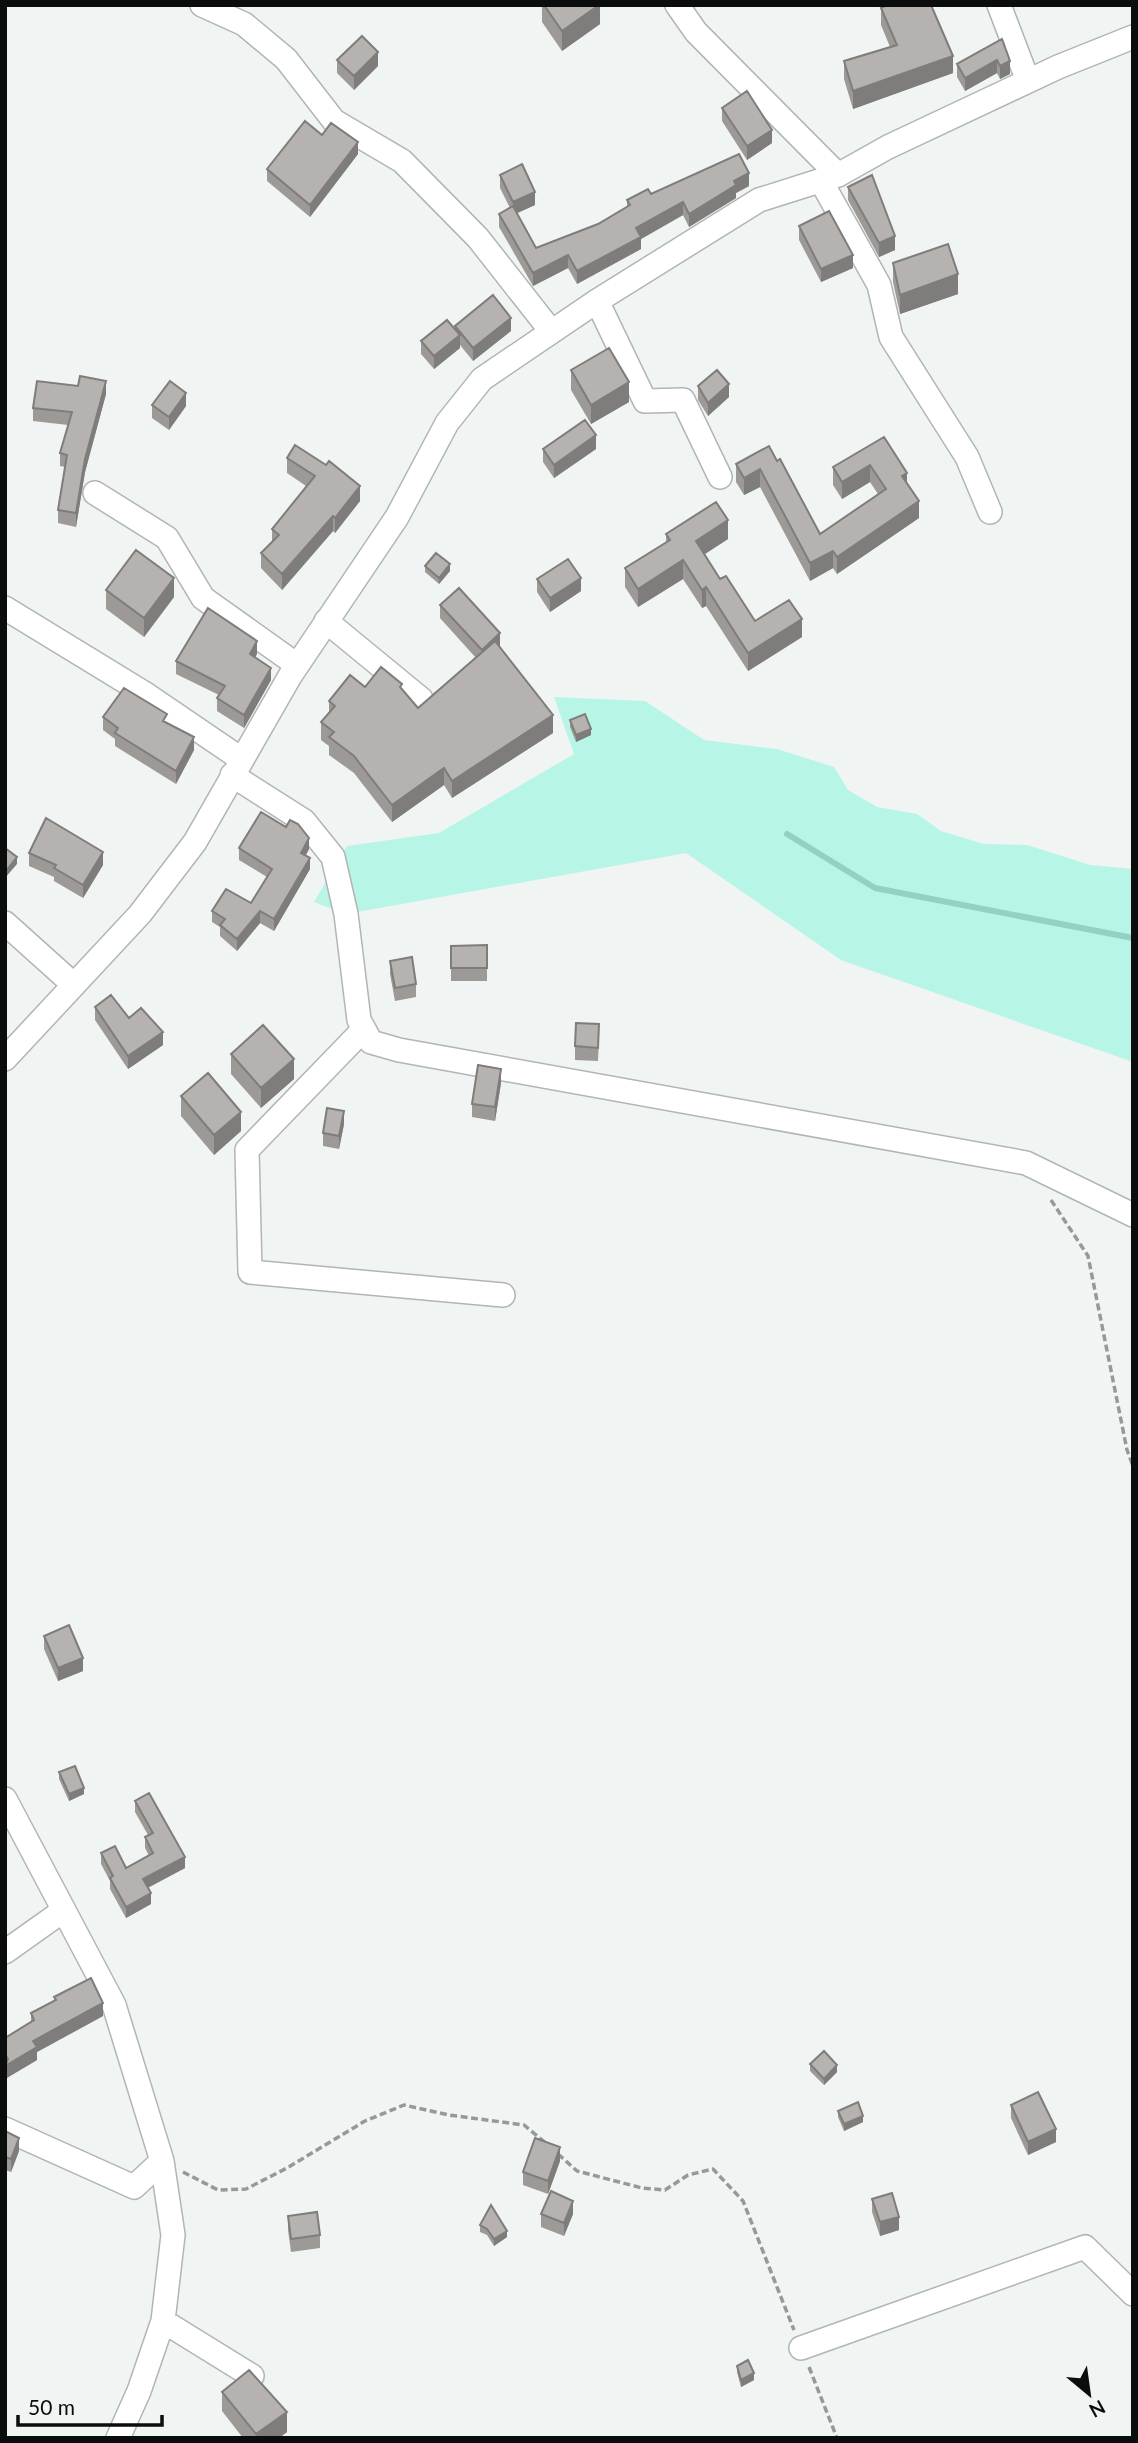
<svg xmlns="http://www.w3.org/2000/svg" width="1138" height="2443" font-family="Lato,sans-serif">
  <rect width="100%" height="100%" fill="#f0f4f3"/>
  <path fill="#b7f5e6" d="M554 697 645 701 704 740 777 749 834 767 848 790 877 807 917 814 941 831 984 844 1027 845 1090 865 1133 869V1062L841 960 686 853 346 914 314 902 347 846 439 833 574 754Z"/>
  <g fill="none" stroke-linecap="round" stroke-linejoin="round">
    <path stroke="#93d1c2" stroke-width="6" d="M787 834 875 888 1133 938"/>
    <defs>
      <path id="minor" d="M202 5 244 24 286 59 334 121 402 161 478 238 551 331
        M677 5 696 32 838 175
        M999 5 1028 81
        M821 181 879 285 891 337 967 457 990 512
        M597 301 645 401 683 400 720 477
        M95 493 167 538 203 598 297 665
        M5 608 144 693 241 759
        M326 621 421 699
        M232 775 304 821 333 857 346 914 359 1020 371 1042 399 1050 1026 1163 1133 1215
        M5 923 74 985
        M364 1029 247 1150 250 1272 503 1295
        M5 1059 140 914 195 842 290 676 397 517 447 423 482 379 597 301 759 200 838 175 888 147 1058 67 1133 37
        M5 1799 114 2005 162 2161 173 2235 163 2321 139 2391 118 2438
        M5 1952 64 1910
        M5 2129 134 2187 162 2161
        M163 2321 252 2376
        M801 2348 1085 2247 1133 2294"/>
    </defs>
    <use href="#minor" stroke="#b1b5b4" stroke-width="26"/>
    <path stroke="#969998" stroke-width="3.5" stroke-dasharray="7 3.5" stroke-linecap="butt" d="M1051 1200 1088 1256 1127 1450 1133 1466
      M558 2154 577 2171 642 2188 665 2190 688 2175 713 2169 743 2201 794 2330
      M183 2172 218 2190 246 2189 287 2168 365 2121 404 2105 449 2115 524 2125 547 2144
      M809 2367 837 2438"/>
    <use href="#minor" stroke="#fff" stroke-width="23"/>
  </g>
  <path fill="#9d9997" d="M542 5H600V24L562 51 542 22Z
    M881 8 953 73 853 109 844 79V61L890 47 881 25Z
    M1002 39 1010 74 1000 79 997 73 965 91 957 77V64Z
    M337 60 378 66 354 90 337 73Z
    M722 108 772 143 747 160 722 121Z
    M322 135 358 154 310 217 267 181V169Z
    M500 175 535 205 517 213 536 248 598 224 627 207V200L651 194 749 186 736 193V198L689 227 683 215 641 239V249L577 284 568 268 533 286 499 227V214L510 208 500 188Z
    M848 187 895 250 879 257 848 200Z
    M799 226 853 268 821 282 799 240Z
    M893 263 958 294 900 314 893 282Z
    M455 326 511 331 473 361 460 345V348L434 369 421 354V341L455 329Z
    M571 370 629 402 591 424 571 390Z
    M698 386 729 397 708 416 698 400Z
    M106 394 85 472 76 527 58 523V510L65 467 60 466V453L68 425 33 421V408Z
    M152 405 186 406 169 430 152 418Z
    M884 437 907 483 919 518 837 574 833 568 810 581 760 487 744 495 736 482V464L769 446 820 534 878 494 870 482 842 499 833 485V467Z
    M543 449H596L554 478 543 462Z
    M287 458 360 501 335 533 333 531 282 590 261 568V553L272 542V529L306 486 287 473Z
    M666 534 728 539 704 554 720 579 755 621 802 637 748 671 706 606 702 608 683 579 638 607 625 587V568L666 543Z
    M425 566 450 571 439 584 425 572Z
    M537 579 581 591 550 612 537 592Z
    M106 590 174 597 144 637 106 609Z
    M440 605 500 646 553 733 452 798 444 785 392 822 354 773 329 755V746L321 740V722L329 713V701L365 687 402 689 418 708 476 658 440 618Z
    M257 654 255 657 271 680 244 728 217 711V698L219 695 176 674V661Z
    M103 717 167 723 194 750 176 784 115 746V739L103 730Z
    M570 720 591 735 576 742 570 727Z
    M239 848 309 849 305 856 310 869 274 931 260 923 237 951 220 936V927L212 922V911L251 903 267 877 239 860Z
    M29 853 103 865 83 898 54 881V877L29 866Z
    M487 945V981H451V946Z
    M390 961 416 984V997L395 1001 390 974Z
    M95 1007 129 1018 163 1045 128 1069 95 1020Z
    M599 1037 598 1061 575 1060V1046Z
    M231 1054 294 1079 261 1108 231 1074Z
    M501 1083 495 1121 472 1117V1104Z
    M181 1096 241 1131 214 1155 181 1116Z
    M344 1124 339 1149 323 1146V1133Z
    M44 1636 83 1671 58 1681 44 1649Z
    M59 1772 84 1794 69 1801 59 1779Z
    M135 1801 185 1868 148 1888 151 1904 126 1918 110 1889V1881L101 1864V1853L126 1868 149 1856 145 1848V1837L148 1835 135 1812Z
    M54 1997 103 2016 37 2052V2060L5 2079V2038L31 2022V2013L54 2001Z
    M810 2064 837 2072 824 2085 810 2071Z
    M1011 2105 1056 2142 1028 2155 1011 2118Z
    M838 2111 863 2122 844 2131 838 2117Z
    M5 2131 19 2151 11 2172 5 2170Z
    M560 2161 548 2194 523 2185V2172Z
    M872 2199 899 2230 880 2236 872 2212Z
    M541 2214H573L564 2236 541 2227Z
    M288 2216 320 2235V2248L291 2252 288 2230Z
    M480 2225 507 2237 494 2246 487 2235 480 2232Z
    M737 2366 754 2380 741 2387 737 2372Z
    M222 2392 287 2432 279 2438H243L222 2411Z"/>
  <path fill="#7f7d7b" d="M599 5H600V24L562 51V31Z
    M378 52V66L354 90V76Z
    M953 56V73L853 109V91Z
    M997 60V73L965 91V78Z
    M1010 61V74L1000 79V66Z
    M772 130V143L747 160V146Z
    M358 142V154L310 217V205Z
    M749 173V186L736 193V198L689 227V214L734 181Z
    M535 192V205L513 215V202Z
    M683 202V215L641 239V249L577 284V271L636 228Z
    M895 236V250L879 257V243Z
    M568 255V268L533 286V273Z
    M853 255V268L821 282V269Z
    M958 274V294L900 314V295Z
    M511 318V331L473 361V348Z
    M460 335V348L434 369V356Z
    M106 381V394L85 472 76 527V513L85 459Z
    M629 382V402L591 424V405Z
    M729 384V397L708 416V403Z
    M186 393V406L169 430V417Z
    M596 435V449L554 478V465Z
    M870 465V482L842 499V482Z
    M760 469V487L744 495V478Z
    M907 473V490L902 476Z
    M360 486V501L335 533V518Z
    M919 501V518L837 574V557Z
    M333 516V531L282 590V574Z
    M728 520V539L696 560V541Z
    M833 551V568L810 581V563Z
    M683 560V579L638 607V589Z
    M450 564V571L439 584V578Z
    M174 578V597L144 637V618Z
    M581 578V591L550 612V598Z
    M706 587V606L702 608V590Z
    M802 619V637L748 671V653Z
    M500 633V646L482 664V650Z
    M257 641V654L250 667V654Z
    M271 668V680L244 728V715Z
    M553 715V733L452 798V781Z
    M591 729V735L576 742V735Z
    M194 737V750L176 784V771Z
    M444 768V785L392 822V805Z
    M309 838V849L301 865V853Z
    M103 852V865L83 898V885Z
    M17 857V864L5 878V872Z
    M310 858V869L274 931V919Z
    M260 911V923L237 951V939Z
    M163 1032V1045L128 1069V1056Z
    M294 1059V1079L261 1108V1088Z
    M501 1069V1083L495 1121V1107Z
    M344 1111V1124L339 1149V1136Z
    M241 1112V1131L214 1155V1135Z
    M83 1658V1671L58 1681V1668Z
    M84 1788V1794L69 1801V1794Z
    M185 1857V1868L143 1890V1879Z
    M151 1893V1904L126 1918V1907Z
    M103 2003V2016L37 2052V2060L5 2079V2066L33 2041Z
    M837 2065V2072L824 2085V2079Z
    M863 2116V2122L844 2131V2124Z
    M1056 2129V2142L1028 2155V2142Z
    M19 2138V2151L11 2172V2159Z
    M560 2147V2161L548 2194V2181Z
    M573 2201V2214L564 2236V2223Z
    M899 2217V2230L880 2236V2222Z
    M507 2231V2237L494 2246V2239Z
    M754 2373V2380L741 2387V2380Z
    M287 2412V2432L279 2438H256V2434Z"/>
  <path fill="#b6b2b0" stroke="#7f7d7b" stroke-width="2" d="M544 5H599L562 31Z
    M887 5H931L953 56 853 91 844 61 897 45 881 8Z
    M362 36 378 52 354 76 337 60Z
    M1002 39 1010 61 1000 66 997 60 965 78 957 64Z
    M747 91 772 130 747 146 722 108Z
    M305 121 322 135 331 123 358 142 310 205 267 169Z
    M739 154 749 173 734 181 736 185 689 214 683 202 636 228 641 237 577 271 568 255 533 273 499 214 513 206 536 248 598 224 630 205 627 200 648 189 651 194Z
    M522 164 535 192 513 202 500 175Z
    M872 175 895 236 879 243 848 187Z
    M829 211 853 255 821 269 799 226Z
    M948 244 958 274 900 295 893 263Z
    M493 295 511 318 473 348 455 326Z
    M447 320 460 335 434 356 421 341Z
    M609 348 629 382 591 405 571 370Z
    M717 370 729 384 708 403 698 386Z
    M80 376 106 381 85 459 76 513 58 510 67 455 60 453 72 412 33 408 37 381 78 386Z
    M170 381 186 393 169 417 152 405Z
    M585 420 596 435 554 465 543 449Z
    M884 437 907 473 902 476 919 501 837 557 833 551 810 563 760 469 744 478 736 464 769 446 777 461 780 459 820 534 886 489 870 465 842 482 833 467Z
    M295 445 326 465 329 461 360 486 335 518 333 516 282 574 261 553 279 535 272 529 315 476 287 458Z
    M716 502 728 520 696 541 720 579 726 576 755 621 789 600 802 619 748 653 706 587 702 590 683 560 638 589 625 568 670 540 666 534Z
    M136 550 174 578 144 618 106 590Z
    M436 553 450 564 439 578 425 566Z
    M568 559 581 578 550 598 537 579Z
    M459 588 500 633 482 650 440 605Z
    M208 608 257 641 250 654 271 668 244 715 217 698 225 686 176 661Z
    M495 641 553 715 452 781 444 768 392 805 354 756 329 737 334 732 321 722 335 706 329 701 350 675 365 687 381 667 402 684 400 687 418 708Z
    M124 688 167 714 163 721 194 737 176 771 115 733 118 728 103 717Z
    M585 714 591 729 576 735 570 720Z
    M261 812 286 827 290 820 298 824 309 838 301 853 310 858 274 919 260 911 237 939 220 925 225 919 212 911 226 889 251 903 272 869 239 848Z
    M46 818 103 852 83 885 54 868 56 865 29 853Z
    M5 848 17 857 5 872Z
    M487 945V968H451V946Z
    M412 957 416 984 395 988 390 961Z
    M111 995 129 1018 141 1008 163 1032 128 1056 95 1007Z
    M576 1023 599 1024 598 1048 575 1046Z
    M263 1025 294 1059 261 1088 231 1054Z
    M478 1065 501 1069 495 1107 472 1104Z
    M208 1073 241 1112 214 1135 181 1096Z
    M327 1108 344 1111 339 1136 323 1133Z
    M69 1625 83 1658 58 1668 44 1636Z
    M75 1766 84 1788 69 1794 59 1772Z
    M149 1793 185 1857 143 1879 151 1893 126 1907 110 1878 113 1876 101 1853 115 1846 126 1868 153 1853 145 1837 153 1833 135 1801Z
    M91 1978 103 2003 33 2041 37 2047 5 2066 8 2059 5 2054V2038L34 2020 31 2013 56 2000 54 1997Z
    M824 2051 837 2065 824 2079 810 2064Z
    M1038 2092 1056 2129 1028 2142 1011 2105Z
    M858 2102 863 2116 844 2124 838 2111Z
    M5 2131 19 2138 11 2159 5 2157Z
    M535 2138 560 2147 548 2181 523 2172Z
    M551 2191 573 2201 564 2223 541 2214Z
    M892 2193 899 2217 880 2222 872 2199Z
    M491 2205 507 2231 494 2239 487 2229 480 2225Z
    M317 2212 320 2235 291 2239 288 2216Z
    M748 2360 754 2373 741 2380 737 2366Z
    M249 2370 287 2412 256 2434 222 2392Z"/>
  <rect width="1138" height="2443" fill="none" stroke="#0b0c0c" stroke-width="14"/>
  <g transform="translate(1089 2394) rotate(151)" stroke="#f0f4f3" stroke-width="5" paint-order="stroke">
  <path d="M0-5L12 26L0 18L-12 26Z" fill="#0b0c0c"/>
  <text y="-10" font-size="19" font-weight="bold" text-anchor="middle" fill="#0b0c0c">N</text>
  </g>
  <path d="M18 2415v10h144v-10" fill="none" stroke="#0b0c0c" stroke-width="3.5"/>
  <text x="28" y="2415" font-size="21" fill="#0b0c0c" stroke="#f0f4f3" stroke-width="5" paint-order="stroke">50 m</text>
</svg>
